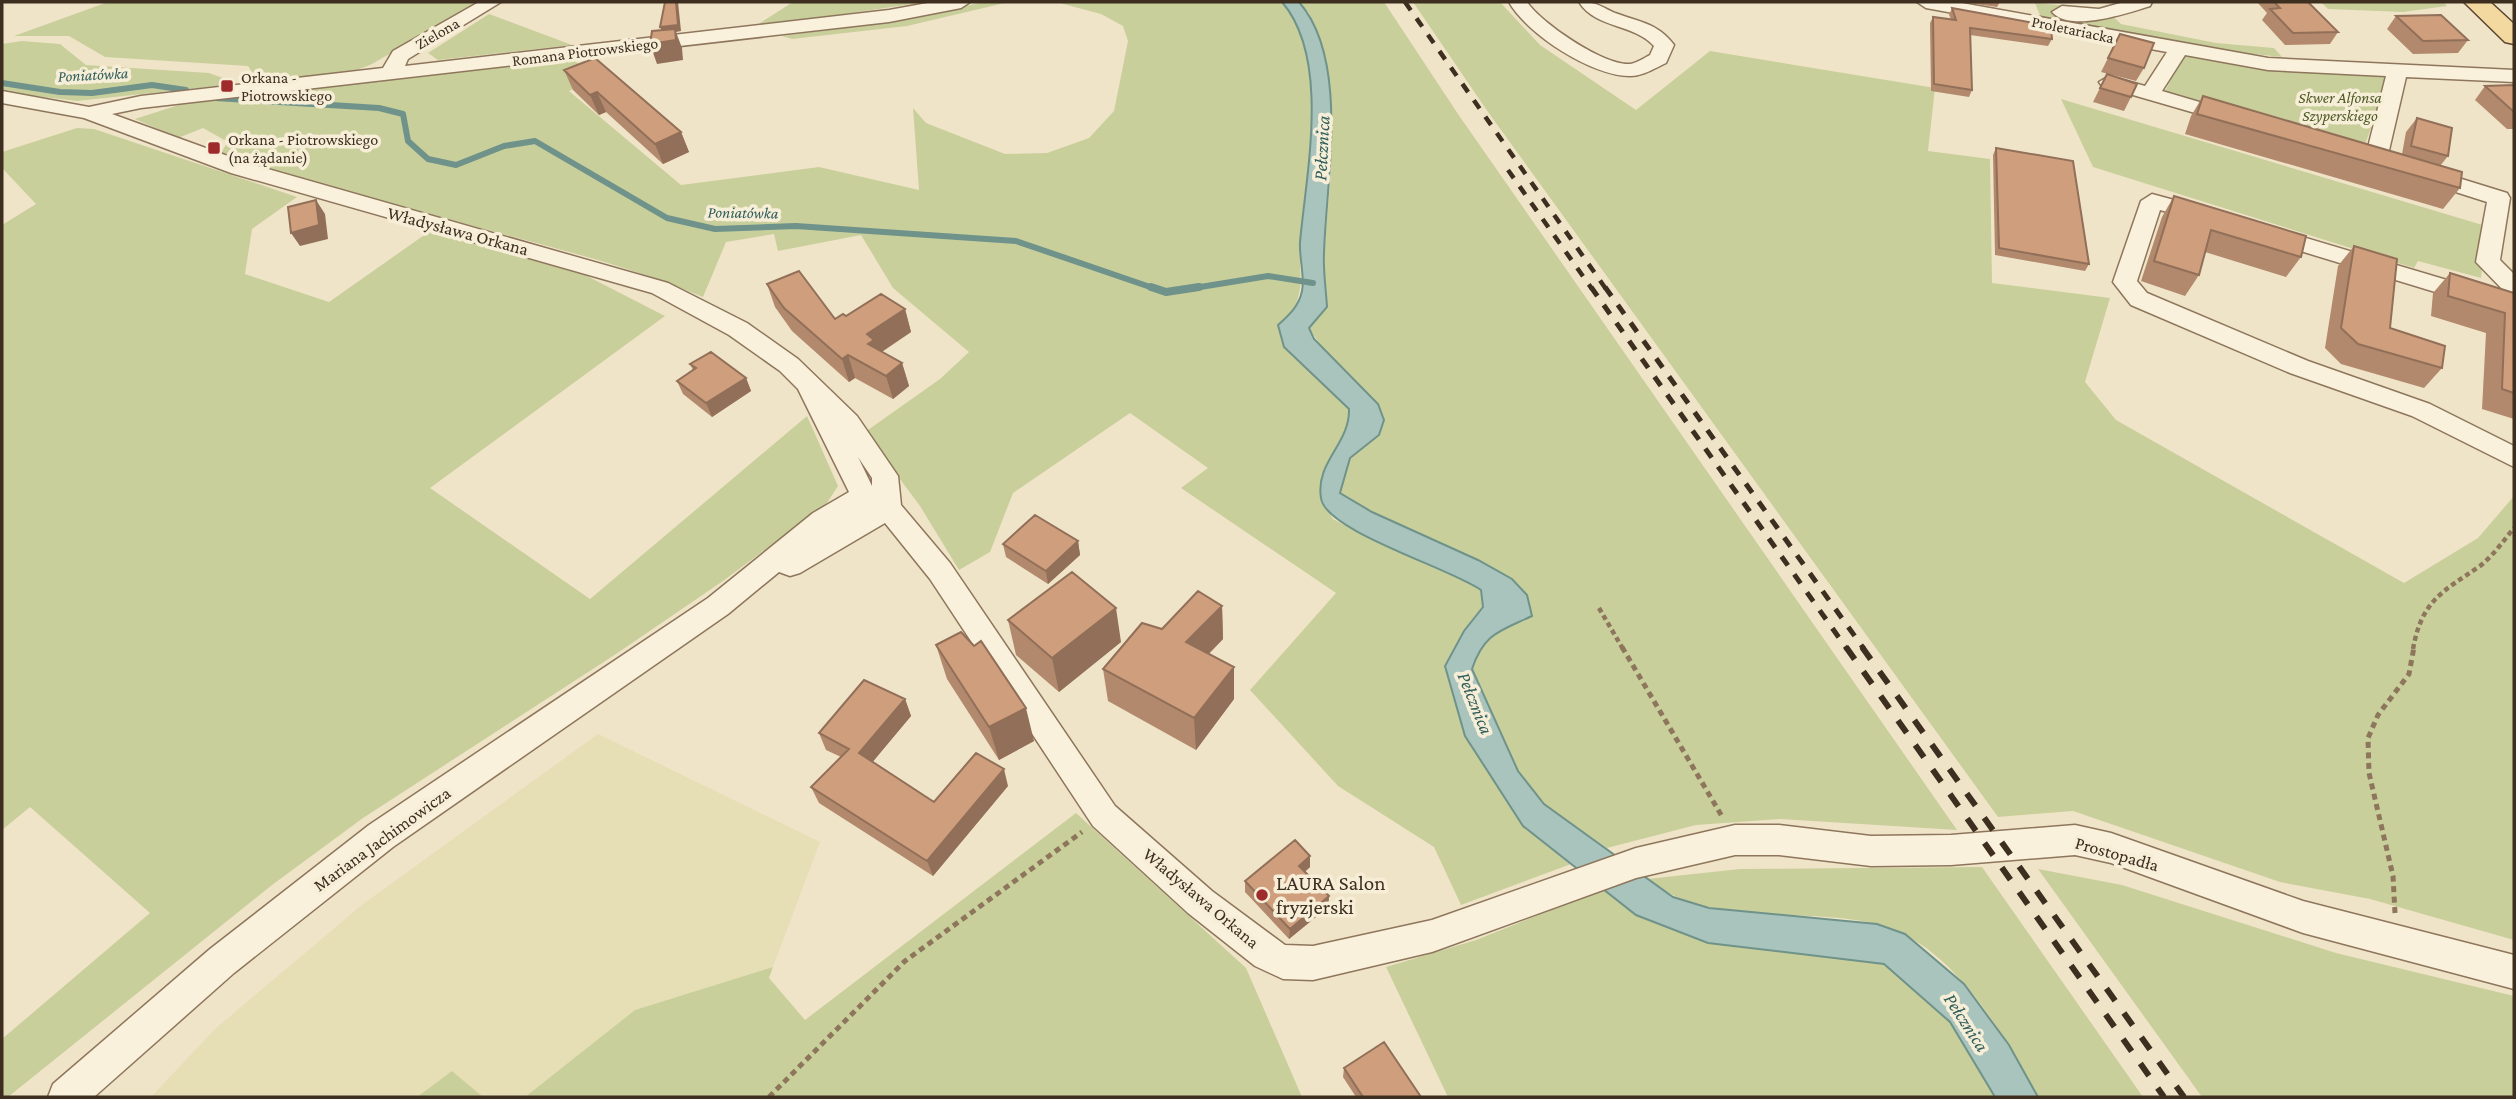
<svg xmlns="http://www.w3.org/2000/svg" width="2516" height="1099" font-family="'Crimson Pro',serif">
  <rect width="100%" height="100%" fill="#f0e4c8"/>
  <path fill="#e6deb5" d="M598 734 820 842 773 967 635 1010 525 1097H483L452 1071 417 1097H151L215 1029 363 904Z"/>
  <path fill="#c9cf9b" d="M108 2H480L372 64 352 72 259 82 248 66 105 57 69 36H14Z
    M793 2H925L752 28Z
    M985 2H1009L907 26 792 39 782 36 887 22Z
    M1056 2H1282C1331 60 1305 174 1300 243 1298 272 1306 282 1293 311L1349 409V426L1334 450 1321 500 1333 519 1361 534 1464 578 1481 590 1483 607 1464 631 1445 666 1465 736 1523 826 1571 864 1461 905 1434 847 1338 786 1250 690 1336 593 1181 488 1208 468 1130 413 1013 493 990 552 959 570 920 506 865 432 940 379 969 352 893 288 861 235 778 251 774 234 726 242 703 297C635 268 562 250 491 231 400 206 309 182 220 154L228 142 203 128 178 138 135 119 191 101 215 98 571 59 601 77 569 91 681 185 819 167 919 190 913 108 926 123 1005 154 1047 153 1089 138 1114 111 1128 41 1123 26 1101 14Z
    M1299 2H1384L1458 114 1957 830 1780 819 1696 825 1607 848 1544 804 1518 771 1472 669C1484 633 1499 631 1532 616L1340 493 1350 458 1379 435 1309 328 1324 254 1331 172V98L1309 13Z
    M1413 2H1500L1540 45 1636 110 1710 51 1935 88 1928 151 1990 159 1992 283 2110 298 2085 382 2116 420 2404 583 2478 538 2514 496V940L2370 899 2280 882 2073 811 1998 817 1488 112Z
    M2321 2H2443L2447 6 2403 12 2328 9Z
    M2035 3 2105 9 2121 24 2216 43 2274 48 2282 57 2214 50 2042 20Z
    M489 14 572 45 438 60 428 53Z
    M22 41 60 44 86 65 209 73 223 78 224 82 217 86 77 101 2 92V44Z
    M2183 56 2270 68 2384 73 2389 78 2363 150 2164 93Z
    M2061 99 2486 226 2481 278 2418 261 2414 268 2093 167Z
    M77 128 94 129 297 197 252 229 245 274 329 302 430 231 585 275 665 316 430 488 590 599 807 416 838 486 827 503 816 512 723 581 616 654 363 818 272 885 8 1097H2V1039L150 913 30 807 2 830V225L36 204 2 168V152Z
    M1076 813 1246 968 1302 1097H525L635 1010 773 967 769 978 805 1020Z
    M1982 867 2143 1097H2038C2004 1035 1953 944 1879 925 1843 915 1800 917 1762 913 1713 908 1688 909 1647 879L1740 869Z
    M2038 869 2122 885 2336 953 2514 996V1097H2202Z
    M1603 889 1636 915 1797 954 1884 964 1950 1022 1995 1097H1448L1386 967 1476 940Z
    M452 1071 483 1097H417Z"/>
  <path fill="#a9c4bc" stroke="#6f938a" stroke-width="2" d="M1282 2H1299C1350 60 1326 182 1324 253 1323 271 1326 289 1327 307L1309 328 1314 339 1378 404 1384 420 1379 435 1350 458 1340 493 1372 512 1478 560 1512 579 1527 595 1532 616C1500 631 1484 633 1472 669L1518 771 1544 804 1673 897 1709 908 1877 924 1905 934 1964 984 2009 1045 2038 1097H1995L1950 1022 1884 964 1708 943 1636 915 1523 826 1465 736 1445 666 1464 631 1483 607 1481 590C1450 568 1325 531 1321 498 1315 462 1350 444 1349 409L1284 347 1278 325C1289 315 1299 306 1302 291 1305 276 1299 258 1300 242 1306 174 1331 59 1282 2Z"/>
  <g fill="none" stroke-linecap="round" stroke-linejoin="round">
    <path stroke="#6f938a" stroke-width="6" d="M2 83 60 92 92 93 152 85 186 90
      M215 98 379 108 403 114 408 141 428 159 456 165 504 146 535 141 667 218 715 229 796 226 1016 241 1156 289
      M1188 289 1268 276 1313 283"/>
    <path stroke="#6f938a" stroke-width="8" d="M1151 287 1166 292 1199 287"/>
    <defs>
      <path id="minor" d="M479 2H501L408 59 405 66 889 10 933 2H970L961 8 889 22 141 108 112 114 247 163 668 283 747 323 798 359 857 416 898 476 901 505 950 563 1115 806 1212 891 1285 945 1313 946 1432 920 1636 848 1735 825H1779L1871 836 1951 835 2075 825 2111 833 2303 901 2514 955V989L2303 933 2111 863 2075 855 1951 865 1871 866 1779 855H1735L1636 878 1432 952 1313 980 1283 979 1255 966 1188 913 1093 826 930 579 885 523 800 573 790 576 779 572 728 614 393 847 234 973 94 1097H48L53 1084 210 949 369 825 708 598 813 513 849 492 798 389 780 371 729 335 652 293 231 173 84 118 2 103V91L89 107 141 96 383 68 393 51ZM858 457 872 478V486Z
        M1509 2H1527C1541 23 1604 66 1630 64 1637 63 1644 58 1650 55L1654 46C1633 23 1596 29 1579 2 1598 2 1599 6 1615 13 1639 22 1658 23 1674 45L1666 63C1655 68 1643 76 1630 76 1592 76 1527 34 1509 2Z
        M1917 2H1956L2268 58 2514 70V82L2406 77 2387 159 2376 165 2365 159 2386 76 2268 70 2185 55 2162 91 2240 114 2243 118 2233 124 2102 86 2099 82 2109 76 2145 86 2167 52 1926 8Z
        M2124 2H2152L2150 6C2128 13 2070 33 2052 12L2062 6 2099 9Z
        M2423 167 2507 193 2510 198 2500 260 2514 274V296L2506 293 2476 262 2487 202 2415 179 2412 174 2415 169Z
        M2152 194 2214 211 2217 216 2214 221 2206 223 2160 210 2137 281 2147 293 2308 361 2430 404 2514 446V467L2412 416 2290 373 2131 305 2113 282 2141 201Z
        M2269 227 2514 300V316L2261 239 2258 234 2261 229Z"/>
      <path id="major" d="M2464 2H2490L2514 24V44L2505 42Z"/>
    </defs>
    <use href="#minor" stroke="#8d765c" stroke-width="3"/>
    <use href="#major" stroke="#5b4430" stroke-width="3"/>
    <path stroke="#8d765c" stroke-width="4.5" stroke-dasharray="5 3.5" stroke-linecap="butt" d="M1599 608 1623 649
      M2413 649C2422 599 2444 591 2480 566 2493 556 2504 540 2514 528"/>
    <path stroke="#8d765c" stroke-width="5" stroke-dasharray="6 4.5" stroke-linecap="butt" d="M1622 647 1723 818
      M2395 913 2393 876 2369 773 2368 738 2378 715 2409 674 2414 647
      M769 1097 905 961 1082 832"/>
    <use href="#minor" fill="#faf1dc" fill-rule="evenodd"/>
    <use href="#major" fill="#f3d9a0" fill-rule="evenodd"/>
    <path stroke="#3d2e20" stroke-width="4.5" stroke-dasharray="10 10" stroke-linecap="butt" d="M1405 2 1606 289
      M1508 170 1592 289"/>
    <path stroke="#3d2e20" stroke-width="5" stroke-dasharray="11 11" stroke-linecap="butt" d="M1591 287 1847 649
      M1605 287 1864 649"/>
    <path stroke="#3d2e20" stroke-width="6" stroke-dasharray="15 15" stroke-linecap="butt" d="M1846 647 2164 1097
      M1862 647 2184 1097"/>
  </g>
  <path fill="#b2896c" d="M1961 2H2000L1997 7Z
    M2257 2H2308L2338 32 2330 44 2285 45 2262 20 2267 13Z
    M1952 8 2052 39 2048 46 1970 35 1972 90 1969 97 1931 91 1930 23 1933 17 1951 19 1949 15Z
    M2396 16 2468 40 2458 53 2413 54 2387 29Z
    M2120 34 2144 68 2136 81 2101 72Z
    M564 70 681 132 689 152 663 164 606 112 599 115 573 90Z
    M2107 74 2131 97 2124 111 2093 102Z
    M2514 85V129H2507L2475 100 2485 86Z
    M2203 96 2402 154 2406 132 2417 118 2448 156 2440 166 2460 188 2443 209 2185 134 2191 116Z
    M1996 148 2089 264 2085 271 1995 255 1993 155Z
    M2174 196 2301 257 2286 277 2205 252 2199 275 2185 296 2141 281 2162 217Z
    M2354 246 2390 328 2442 368 2424 388 2341 364 2325 348 2338 266Z
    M2450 273 2514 293V419L2482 409 2486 333 2431 316 2433 293Z
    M767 284 835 319 905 309 911 332 882 352 902 363 909 386 893 399 855 378 849 382 792 331 775 307Z
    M690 364 746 378 751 391 712 417 683 394 677 381 693 370Z
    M1078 541 1080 555 1048 584 1006 557 1003 544Z
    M1222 606 1223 639 1209 654 1234 699 1196 750 1108 701 1103 669 1162 629Z
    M1008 620 1121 642 1059 692 1016 655Z
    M936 645 1034 741 999 760 947 679Z
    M905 699 911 716 872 762 934 802 1008 786 933 876 819 803 811 787 841 757 826 750 819 733Z
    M1310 867 1305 872 1329 896 1328 907 1289 939 1245 892V881Z
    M1344 1068 1421 1097H1356L1343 1077Z"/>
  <path fill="#916f58" d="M676 2H678L681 31 676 32 682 48 683 60 657 64 650 44 663 34 660 27Z
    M597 92 606 112 599 115 590 95Z
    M681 132 689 152 663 164 655 144Z
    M316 200 325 214 328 239 300 246 291 233Z
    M905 309 911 332 878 354 868 344 867 334Z
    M848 355 855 378 849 382 842 359Z
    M902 363 909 386 893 399 886 376Z
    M746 378 751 391 712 417 706 403Z
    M1078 541 1080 555 1048 584 1046 571Z
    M1222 606 1223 639 1188 674 1186 642Z
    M1116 608 1121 642 1059 692 1052 658Z
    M1234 667V699L1196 750 1194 718Z
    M905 699 911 716 866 770 859 753Z
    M1026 708 1034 741 999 760 989 727Z
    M1004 769 1008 786 933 876 927 861Z
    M1310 856V867L1298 877 1299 866Z
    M1329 896 1328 907 1289 939 1290 929Z"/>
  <path fill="#cf9f7d" stroke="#916f58" stroke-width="2" d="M665 2H676L678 25 660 27Z
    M2274 2H2308L2338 32 2293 33 2270 9 2280 8Z
    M1952 8 2051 26 2052 39 1970 28 1972 90 1934 84 1933 17 1956 20Z
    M2441 15 2468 40 2423 41 2396 16Z
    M675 29 676 40 650 44 652 31Z
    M2120 34 2154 43 2144 68 2108 58Z
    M595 58 681 132 655 144 597 92 590 95 564 70Z
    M2107 74 2137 84 2131 97 2100 88Z
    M2514 85V112L2485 86Z
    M2203 96 2462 172 2460 188 2197 114Z
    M2417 118 2452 128 2448 156 2411 146Z
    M1996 148 2073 161 2089 264 1999 248Z
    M2174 196 2306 236 2301 257 2211 230 2199 275 2154 261Z
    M316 200 319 225 291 233 288 207Z
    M2354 246 2397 259 2390 328 2445 346 2442 368 2358 344 2341 328Z
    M799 271 835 319 843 314 846 316 881 294 905 309 867 334 874 340 868 344 902 363 886 376 848 355 842 359 784 308 767 284Z
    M2450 273 2514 293V393L2502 389 2505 313 2448 296Z
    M711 352 746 378 706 403 677 381 696 368 690 364Z
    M1035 515 1078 541 1046 571 1003 544Z
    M1072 572 1116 608 1052 658 1008 620Z
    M1198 591 1222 606 1186 642 1234 667 1194 718 1103 669 1142 623 1162 629Z
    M961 632 974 646 981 641 1026 708 989 727 936 645Z
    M864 680 905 699 859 753 934 802 976 753 1004 769 927 861 811 787 849 749 819 733Z
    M1295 840 1310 856 1299 866 1329 896 1290 929 1245 881Z
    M1384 1042 1421 1097H1363L1344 1068Z"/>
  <g fill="#9e2a2b" stroke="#f7eed8" stroke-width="2.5">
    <rect x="220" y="79" width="14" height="14" rx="3.5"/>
    <rect x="207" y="141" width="14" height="14" rx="3.5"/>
    <circle cx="1262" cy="895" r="7"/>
  </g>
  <g text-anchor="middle" stroke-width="7" stroke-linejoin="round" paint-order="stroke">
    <g font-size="16" fill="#3d2e20" stroke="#f7eed8">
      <text transform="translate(2073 29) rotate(12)" y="6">Proletariacka</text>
      <text transform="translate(437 33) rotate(-30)" y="6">Zielona</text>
      <text transform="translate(585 51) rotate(-7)" y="6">Romana Piotrowskiego</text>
    </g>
    <g font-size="16" font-style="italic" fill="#2f5d5a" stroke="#f7eed8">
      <text transform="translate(93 74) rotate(-3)" y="6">Poniatówka</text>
      <text transform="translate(743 212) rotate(1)" y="6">Poniatówka</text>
    </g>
    <g font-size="16" fill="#3d2e20" stroke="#f7eed8" text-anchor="start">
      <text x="241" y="83">Orkana -<tspan x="241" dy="18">Piotrowskiego</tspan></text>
      <text x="228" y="145">Orkana - Piotrowskiego<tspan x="228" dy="18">(na żądanie)</tspan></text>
    </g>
    <g font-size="16" font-style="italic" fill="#4d5a26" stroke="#f7eed8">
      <text x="2340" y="103">Skwer Alfonsa<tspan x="2340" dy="18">Szyperskiego</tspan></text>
    </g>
    <g font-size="18" fill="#3d2e20" stroke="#f7eed8">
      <text transform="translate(458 231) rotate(15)" y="6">Władysława Orkana</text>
      <text transform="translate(382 839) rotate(-36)" y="6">Mariana Jachimowicza</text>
      <text transform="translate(2117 854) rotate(16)" y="6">Prostopadła</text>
      <text transform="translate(1201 898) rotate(40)" y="6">Władysława Orkana</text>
    </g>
    <g font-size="19" font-style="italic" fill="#2f5d5a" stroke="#f7eed8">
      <text transform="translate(1321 148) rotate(-87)" y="7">Pełcznica</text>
      <text transform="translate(1476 703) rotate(68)" y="7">Pełcznica</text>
      <text transform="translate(1967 1022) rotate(57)" y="7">Pełcznica</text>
    </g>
    <g font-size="21" fill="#3d2e20" stroke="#f7eed8" text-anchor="start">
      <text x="1276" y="890">LAURA Salon<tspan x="1276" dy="24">fryzjerski</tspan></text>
    </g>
  </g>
  <rect width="2516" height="1099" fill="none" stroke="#3d2e20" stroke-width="7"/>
</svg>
